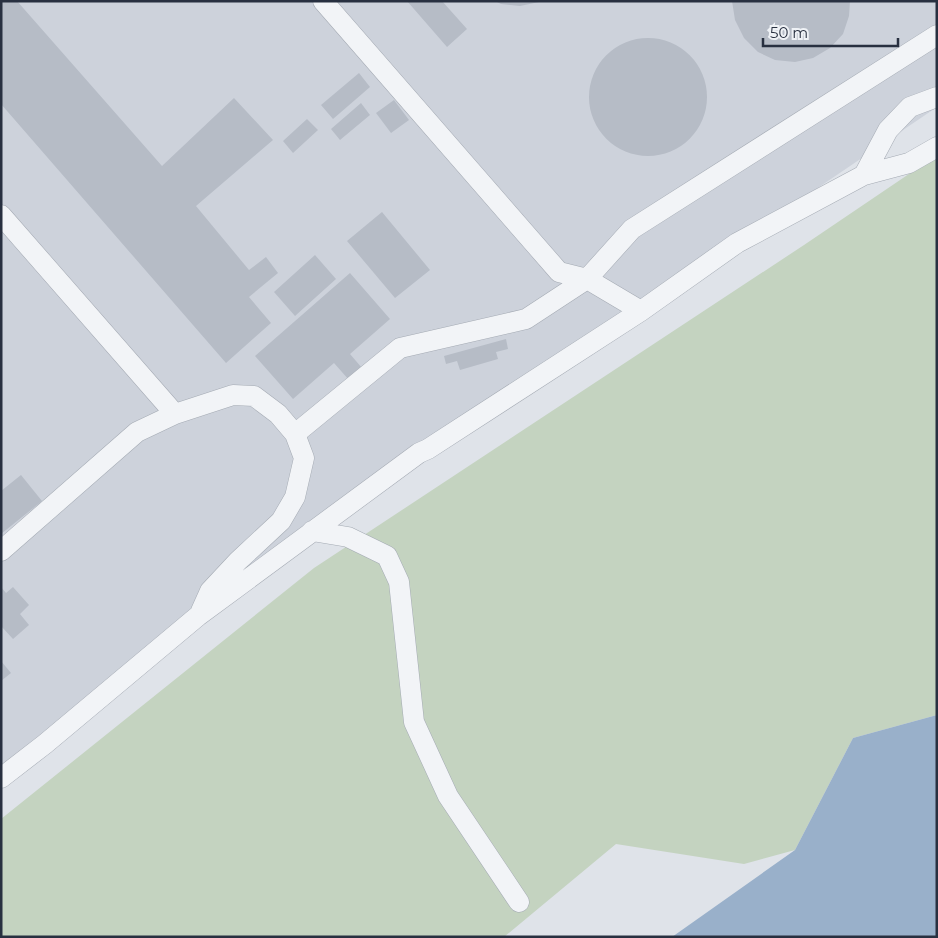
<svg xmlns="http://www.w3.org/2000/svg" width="938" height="938" font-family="Montserrat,sans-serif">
  <rect width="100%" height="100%" fill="#dfe3e9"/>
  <path fill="#cdd2db" d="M1 1H937V107L312 531 1 775Z"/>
  <path fill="#c4d3c0" d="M937 155V715L853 738 795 850 744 864 616 844 504 937H1V819L314 568 804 245Z"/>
  <path fill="#99b0ca" d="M937 715V937H672L795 850 853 738Z"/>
  <path fill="#b6bcc6" d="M1 1H17L162 166 234 98 273 140 196 206 249 270 266 257 278 273 249 297 271 323 226 363 1 104Z
    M407 1H442L467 29 447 47Z
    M495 1H539V2L520 6 501 4Z
    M732 1H850L849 16 843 34 830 48 813 58 795 62 775 60 758 52 744 38 735 20Z
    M589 97a59 59 0 1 1 118 0a59 59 0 1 1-118 0Z
    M359 73 370 87 333 119 321 105Z
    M394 100 409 120 391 133 376 113Z
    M361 103 370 115 340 140 331 129Z
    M307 119 318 130 293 153 283 141Z
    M382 212 430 270 395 298 347 241Z
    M315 255 336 279 295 316 274 292Z
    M350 273 390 319 350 354 362 368 349 380 334 363 293 399 255 356Z
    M506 339 508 349 496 352 498 359 460 370 457 361 446 364 444 356Z
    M21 475 42 501 1 534V491Z
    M1 587 6 593 13 587 29 605 20 614 29 625 13 639 1 626Z
    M1 661 11 673 1 681Z"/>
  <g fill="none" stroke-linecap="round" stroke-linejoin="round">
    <defs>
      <path id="minor" d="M323 1 559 272 587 279 641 311
        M864 175 888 130 910 107 937 97
        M1 215 175 414 233 395 254 396 278 414 295 434 304 458 295 497 281 521 238 561 210 591 201 611
        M295 434 400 348 526 319 587 279 632 229 937 35
        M312 531 348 537 387 556 399 582 414 722 448 796 519 902
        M1 551 137 432 175 414
        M1 778 45 744 198 616 419 453 428 449 641 311 737 243 864 175 909 163 937 147"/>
    </defs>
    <use href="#minor" stroke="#a4aab3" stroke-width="21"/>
    <use href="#minor" stroke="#f2f4f7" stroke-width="20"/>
  </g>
  <rect width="938" height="938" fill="none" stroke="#283040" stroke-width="5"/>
  <path d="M763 38v8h135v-8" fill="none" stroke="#283040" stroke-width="2.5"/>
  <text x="770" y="38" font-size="15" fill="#283040" stroke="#eff2f6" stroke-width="4" paint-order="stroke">50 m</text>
</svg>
